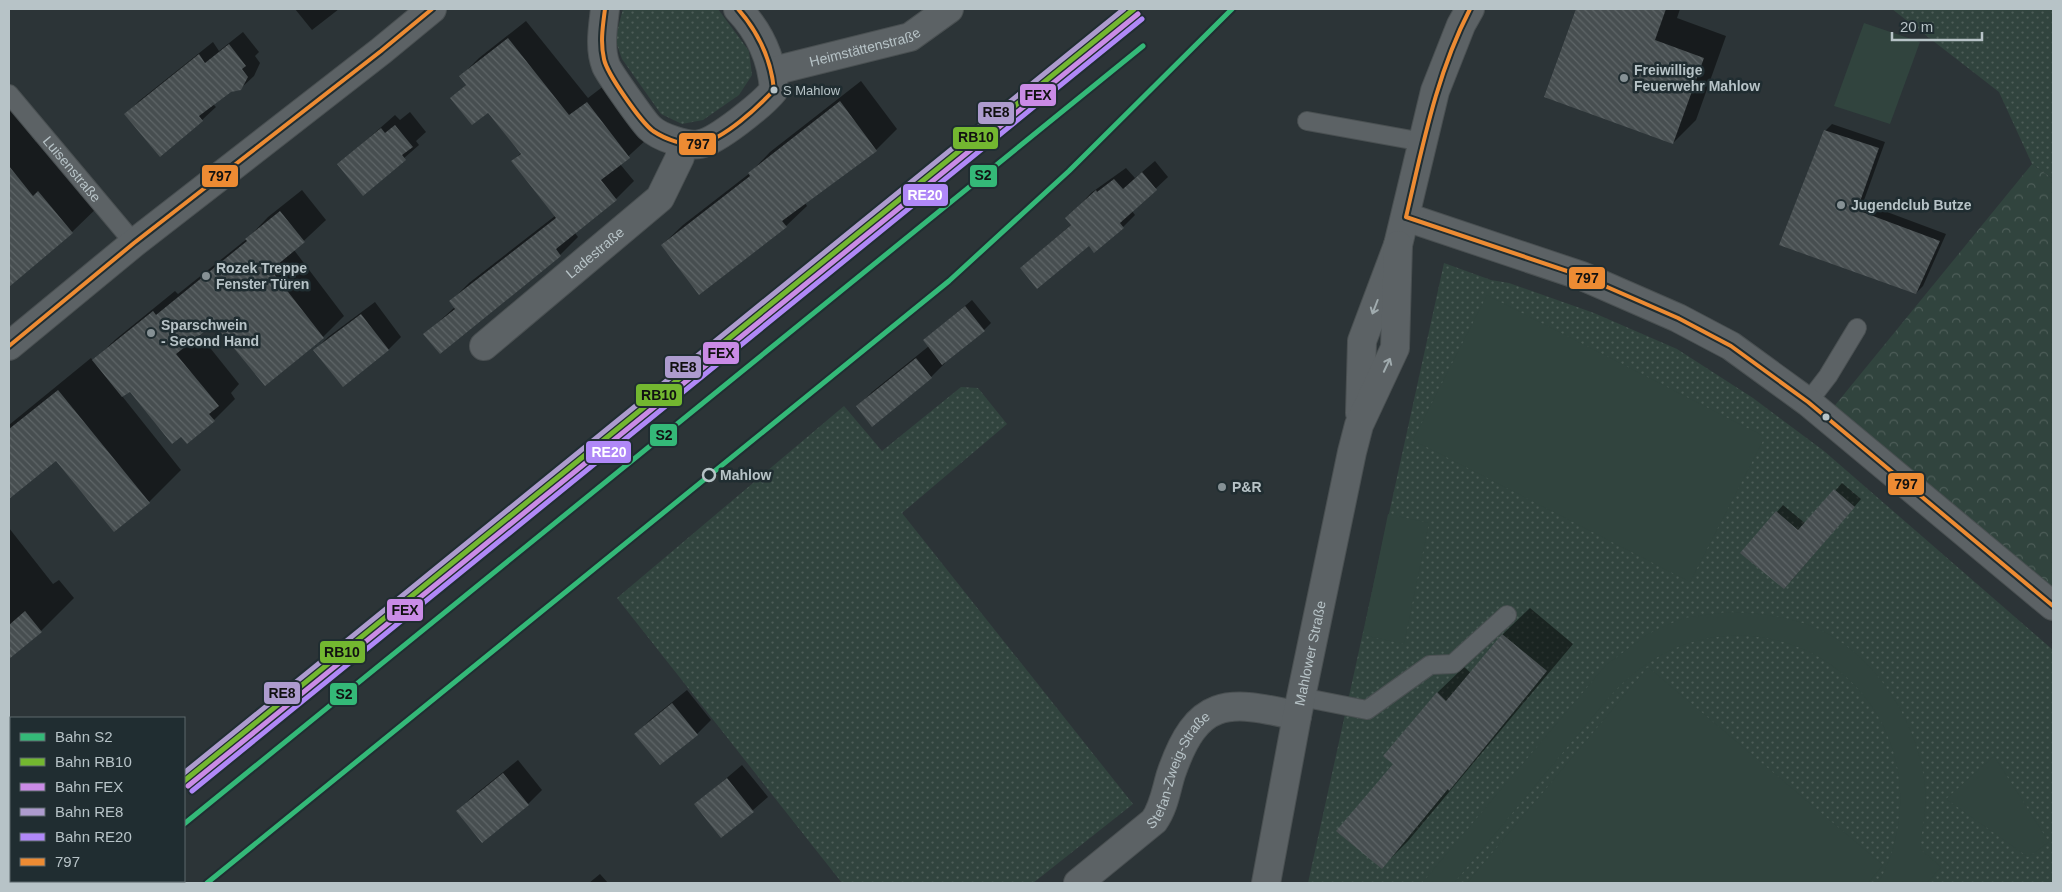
<svg xmlns="http://www.w3.org/2000/svg" width="2062" height="892" font-family="Arial,sans-serif">
  <defs>
    <pattern id="green-dots" width="8" height="8" patternUnits="userSpaceOnUse" patternTransform="scale(1.25)"><rect width="8" height="8" fill="#31443e"/><path d="M2 2h.1M6 6h.1" fill="none" stroke="#4d5d58" stroke-width="1.8" stroke-linecap="round"/></pattern>
    <pattern id="forest-crowns" width="20" height="18" patternUnits="userSpaceOnUse" patternTransform="scale(1.25)"><rect width="20" height="18" fill="#31443e"/><path d="M2 6a3 3 0 1 1 6 0M12 15a3 3 0 1 1 6 0" fill="none" stroke="#4d5d58"/></pattern>
    <pattern id="building-back-hatch" width="6" height="6" patternUnits="userSpaceOnUse" patternTransform="scale(1.25)"><rect width="6" height="6" fill="#474e50"/><path d="M-1 5l2 2M0 0l6 6M5-1l2 2" fill="none" stroke="#5f6668"/></pattern>
  </defs>
  <rect width="100%" height="100%" fill="#2c3437"/>
  <path fill="url(#green-dots)" d="M623 9H718L749 51 752 75 739 95 703 120 682 124 661 114 622 59 615 39Z
    M1892 9H2053V179L2032 164 1999 92Z
    M1444 263 1491 280 1509 283 1594 313 1677 349 1753 398 1824 451 2053 650V883H1308Z
    M961 387 978 388 1007 424 902 513 1133 804 1033 883H842L617 598 844 406 882 451Z"/>
  <path fill="url(#forest-crowns)" d="M2032 164 2053 179V596L1832 409Z"/>
  <path fill="#31443e" d="M1864 23 1920 42 1890 124 1834 106Z
    M1487 295 1765 437 1690 582 1413 440Z
    M1388 514 1429 523 1404 644 1363 635Z
    M1727 612C1758 613 1788 616 1816 628 1876 654 1920 725 1925 788 1927 808 1922 829 1920 849L1941 867 1927 883H1878C1892 860 1898 835 1900 807 1905 706 1819 624 1717 637 1672 642 1634 668 1605 702L1454 883H1422L1606 665 1648 634 1665 626 1684 618Z
    M1648 667 1883 865 1868 883H1467Z
    M1994 756 2049 842 2028 857 1946 799Z"/>
  <path fill="#0007" d="M295 9H339L312 30Z
    M1579 9H1680L1677 18 1726 36 1696 120 1673 143 1576 12Z
    M526 21 588 98 605 85 647 139 620 164 634 181 616 199 575 233 578 237 560 255 425 334 455 307 451 301 469 283 555 216 513 161 521 153 489 111 452 98 467 84 461 76 479 58Z
    M243 32 259 52 255 56 260 63 254 76 240 89 230 91 213 104 216 107 202 120 160 155 126 114 139 101 213 42 219 51Z
    M861 81 897 129 876 150 805 203 807 206 786 226 699 293 662 245 683 225 750 173 770 152Z
    M9 107 36 142 40 139 102 203 72 232 9 286Z
    M410 112 426 132 416 141 419 145 363 194 339 164 395 115 400 120Z
    M1832 124 1885 142 1863 203 1946 234 1923 286 1916 293 1781 244 1825 131Z
    M1155 161 1168 177 1132 211 1135 215 1123 227 1089 245 1021 268 1072 224 1080 205 1091 193 1126 168 1135 178Z
    M302 190 326 220 294 250 344 316 323 337 214 322 199 334 239 384 231 393 235 399 214 420 130 390 122 396 181 470 149 502 56 459 9 498V425L91 358 93 361 116 339 175 291 178 294 248 238 268 217Z
    M972 300 991 323 984 330 944 362 945 363 931 377 858 406 872 392 929 346 924 340Z
    M375 302 401 337 388 350H315L328 337Z
    M1842 483 1861 499 1791 581 1777 512 1783 505 1806 524Z
    M9 528 53 584 59 580 74 598 41 631 9 657Z
    M1530 608 1573 644 1408 841 1382 867 1395 764 1437 693 1464 667 1471 673 1503 634Z
    M687 690 711 720 697 734H636L650 720Z
    M518 760 542 790 528 804 458 811 472 797Z
    M742 765 768 797 722 837 696 804Z
    M600 874 608 883H589Z"/>
  <path fill="url(#building-back-hatch)" d="M1576 9H1666L1655 40 1704 58 1673 144 1544 97Z
    M508 38 569 115 587 102 630 158 601 180 617 200 556 249 561 256 440 354 423 334 455 309 449 301 556 218 511 161 521 154 488 113 472 125 450 98 466 85 459 76Z
    M229 44 246 66 242 69 248 77 241 90 231 92 199 116 203 121 160 157 124 114 199 54 205 63Z
    M840 101 877 151 782 221 787 227 699 295 661 245 750 176 748 173Z
    M395 125 413 147 402 155 406 160 363 196 337 164 381 128 385 133Z
    M1824 130 1879 148 1857 210 1940 241 1916 294 1779 245Z
    M9 166 33 196 38 191 73 233 9 287Z
    M1142 172 1157 190 1120 223 1124 228 1094 253 1089 246 1037 289 1020 268 1071 225 1065 218 1096 190 1097 192 1114 179 1123 189Z
    M280 211 305 242 271 270 324 338 265 386 214 324 176 354 219 406 209 414 215 421 187 444 181 437 172 444 130 392 122 397 92 360 153 311 156 315 247 241 245 239Z
    M965 306 985 331 942 365 923 340Z
    M361 314 389 350 343 387 313 350Z
    M916 358 932 378 872 427 856 406Z
    M58 390 150 503 114 532 56 461 9 499V429Z
    M1834 489 1855 507 1784 589 1740 553 1776 511 1798 530Z
    M25 611 42 632 9 659V625Z
    M1502 634 1547 671 1449 791 1448 789 1382 869 1336 831 1393 764 1383 756 1437 692 1446 701Z
    M672 703 698 735 660 765 634 734Z
    M503 773 529 805 482 843 456 811Z
    M727 778 754 812 721 838 694 804Z"/>
  <g fill="none" stroke-linecap="round" stroke-linejoin="round">
    <defs>
      <g id="lane">
        <path id="s1" d="M9 94 134 243"/>
        <path d="M1307 121 1423 142"/>
        <path d="M1808 402 1828 376 1857 328"/>
        <path d="M1301 697 1367 710 1430 665 1453 664 1507 615"/>
      </g>
      <g id="street">
        <path d="M605 9C603 27 599 48 606 66 609 73 644 123 650 128 659 137 688 147 700 144 717 141 763 104 774 90 772 59 760 32 738 9"/>
        <path id="s2" d="M773 71 910 37 949 9"/>
        <path d="M1406 217 1582 276 1678 318 1731 346 1808 402 2053 606"/>
        <path d="M9 346 134 243 381 51 432 9"/>
        <path id="s3" d="M484 346 660 198 680 157V143"/>
        <path d="M1360 413 1362 341 1398 245 1435 91 1461 25 1470 9"/>
        <path id="s4" d="M1078 883 1154 821C1164 807 1166 790 1171 774 1197 698 1226 699 1297 716"/>
        <path id="s5" d="M1266 883 1297 716 1352 452 1359 425 1395 348 1398 245"/>
      </g>
    </defs>
    <use href="#lane" stroke="#4a5052" stroke-width="20"/>
    <use href="#street" stroke="#4a5052" stroke-width="30"/>
    <use href="#lane" stroke="#5c6265" stroke-width="18"/>
    <use href="#street" stroke="#5c6265" stroke-width="28"/>
    <defs>
      <path id="bus-1" d="M605 9C603 25 600 42 604 59 607 74 641 122 653 131 665 139 686 147 700 144 725 138 757 108 774 90 771 58 759 33 738 9
        M1406 217 1582 276 1678 318 1731 346 1808 402 2053 606
        M1406 217C1423 145 1436 75 1470 9
        M9 346 134 243 381 51 432 9"/>
    </defs>
    <use href="#bus-1" stroke="#202d31" stroke-width="8"/>
    <use href="#bus-1" stroke="#ed8b33" stroke-width="4"/>
    <defs>
      <path id="rail-1" d="M184 824 1143 46
        M207 883 949 281 1069 171 1232 9"/>
      <path id="rail-2" d="M184 781 1134 9"/>
      <path id="rail-3" d="M188 786 1138 14"/>
      <path id="rail-4" d="M184 773 1124 9"/>
      <path id="rail-5" d="M192 791 1142 19"/>
    </defs>
    <use href="#rail-1" stroke="#202d31" stroke-width="9"/>
    <use href="#rail-2" stroke="#202d31" stroke-width="9"/>
    <use href="#rail-3" stroke="#202d31" stroke-width="9"/>
    <use href="#rail-4" stroke="#202d31" stroke-width="9"/>
    <use href="#rail-5" stroke="#202d31" stroke-width="9"/>
    <use href="#rail-1" stroke="#34b978" stroke-width="5"/>
    <use href="#rail-2" stroke="#73b730" stroke-width="5"/>
    <use href="#rail-3" stroke="#ca8be6" stroke-width="5"/>
    <use href="#rail-4" stroke="#ad9bce" stroke-width="5"/>
    <use href="#rail-5" stroke="#b088f7" stroke-width="5"/>
  </g>
  <defs><path id="oneway-shaft" d="M-6 0H5M1.5-3L5.5 0L1.5 3" fill="none" stroke-width="1.6" stroke-linecap="round" stroke-linejoin="round" transform="scale(1.25)"/></defs>
  <g stroke="#a0abae">
    <use href="#oneway-shaft" transform="translate(1375 307) rotate(111)"/>
    <use href="#oneway-shaft" transform="translate(1387 365) rotate(-65)"/>
  </g>
  <g fill="#869195" stroke="#202d31" stroke-width="2">
    <circle cx="1624" cy="78" r="5"/>
    <circle cx="1841" cy="205" r="5"/>
    <circle cx="206" cy="276" r="5"/>
    <circle cx="151" cy="333" r="5"/>
    <circle cx="1222" cy="487" r="5"/>
  </g>
  <g fill="#b7c3c7" stroke="#202d31" stroke-width="2">
    <circle cx="774" cy="90" r="4.5"/>
    <circle cx="1826" cy="417" r="4.5"/>
  </g>
  <circle fill="#202d31" stroke="#b7c3c7" stroke-width="2.5" cx="709" cy="475" r="6"/>
  <g text-anchor="middle" stroke-width="5" stroke-linejoin="round" paint-order="stroke">
    <g font-size="13" fill="#b7c3c7" stroke="#202d31" text-anchor="start">
      <text x="783" y="95">S Mahlow</text>
    </g>
    <g font-size="14" fill="#b7c3c7" stroke="#202d31">
      <text dy="5" stroke="none"><textPath href="#s2" startOffset="95">Heimstättenstraße</textPath></text>
      <text dy="5" stroke="none"><textPath href="#s1" startOffset="98">Luisenstraße</textPath></text>
      <text dy="5" stroke="none"><textPath href="#s3" startOffset="145">Ladestraße</textPath></text>
      <text dy="5" stroke="none"><textPath href="#s5" startOffset="234">Mahlower Straße</textPath></text>
      <text dy="5" stroke="none"><textPath href="#s4" startOffset="155">Stefan-Zweig-Straße</textPath></text>
    </g>
    <g font-size="14" font-weight="bold" fill="#b7c3c7" stroke="#202d31" text-anchor="start">
      <text x="1634" y="75">Freiwillige<tspan x="1634" dy="16">Feuerwehr Mahlow</tspan></text>
      <text x="1851" y="210">Jugendclub Butze</text>
      <text x="216" y="273">Rozek Treppe<tspan x="216" dy="16">Fenster Türen</tspan></text>
      <text x="161" y="330">Sparschwein<tspan x="161" dy="16">- Second Hand</tspan></text>
      <text x="1232" y="492">P&amp;R</text>
    </g>
    <g font-size="14" font-weight="bold" fill="#b7c3c7" stroke="#202d31" text-anchor="start">
      <text x="720" y="480">Mahlow</text>
    </g>
  </g>
  <g stroke="#202d31" stroke-width="2">
    <rect x="1019" y="83" width="38" height="24" rx="5" fill="#ca8be6"/>
    <rect x="977" y="101" width="38" height="24" rx="5" fill="#ad9bce"/>
    <rect x="952" y="126" width="47" height="24" rx="5" fill="#73b730"/>
    <rect x="678" y="132" width="39" height="24" rx="5" fill="#ed8b33"/>
    <rect x="969" y="164" width="29" height="24" rx="5" fill="#34b978"/>
    <rect x="201" y="164" width="38" height="24" rx="5" fill="#ed8b33"/>
    <rect x="902" y="183" width="47" height="24" rx="5" fill="#b088f7"/>
    <rect x="1568" y="266" width="38" height="24" rx="5" fill="#ed8b33"/>
    <rect x="702" y="341" width="38" height="24" rx="5" fill="#ca8be6"/>
    <rect x="664" y="355" width="38" height="24" rx="5" fill="#ad9bce"/>
    <rect x="635" y="383" width="48" height="24" rx="5" fill="#73b730"/>
    <rect x="649" y="423" width="29" height="24" rx="5" fill="#34b978"/>
    <rect x="585" y="440" width="47" height="24" rx="5" fill="#b088f7"/>
    <rect x="1887" y="472" width="38" height="24" rx="5" fill="#ed8b33"/>
    <rect x="386" y="598" width="38" height="24" rx="5" fill="#ca8be6"/>
    <rect x="319" y="640" width="47" height="24" rx="5" fill="#73b730"/>
    <rect x="263" y="681" width="38" height="24" rx="5" fill="#ad9bce"/>
    <rect x="329" y="682" width="29" height="24" rx="5" fill="#34b978"/>
  </g>
  <g font-size="14" text-anchor="middle" font-weight="bold" fill="#fff">
    <text x="925" y="200">RE20</text>
    <text x="609" y="457">RE20</text>
  </g>
  <g font-size="14" text-anchor="middle" font-weight="bold" fill="#111">
    <text x="1038" y="100">FEX</text>
    <text x="996" y="117">RE8</text>
    <text x="976" y="142">RB10</text>
    <text x="698" y="149">797</text>
    <text x="983" y="180">S2</text>
    <text x="220" y="181">797</text>
    <text x="1587" y="283">797</text>
    <text x="721" y="358">FEX</text>
    <text x="683" y="372">RE8</text>
    <text x="659" y="400">RB10</text>
    <text x="664" y="440">S2</text>
    <text x="1906" y="489">797</text>
    <text x="405" y="615">FEX</text>
    <text x="342" y="657">RB10</text>
    <text x="282" y="698">RE8</text>
    <text x="344" y="699">S2</text>
  </g>
  <rect width="2062" height="892" fill="none" stroke="#b7c3c7" stroke-width="20"/>
  <rect x="10" y="717" width="175" height="165" fill="#202d31" stroke="#5c696d"/>
  <rect x="20" y="733" width="25" height="8" fill="#34b978" stroke="#5c696d"/>
  <text x="55" y="742" font-size="15" fill="#b7c3c7">Bahn S2</text>
  <rect x="20" y="758" width="25" height="8" fill="#73b730" stroke="#5c696d"/>
  <text x="55" y="767" font-size="15" fill="#b7c3c7">Bahn RB10</text>
  <rect x="20" y="783" width="25" height="8" fill="#ca8be6" stroke="#5c696d"/>
  <text x="55" y="792" font-size="15" fill="#b7c3c7">Bahn FEX</text>
  <rect x="20" y="808" width="25" height="8" fill="#ad9bce" stroke="#5c696d"/>
  <text x="55" y="817" font-size="15" fill="#b7c3c7">Bahn RE8</text>
  <rect x="20" y="833" width="25" height="8" fill="#b088f7" stroke="#5c696d"/>
  <text x="55" y="842" font-size="15" fill="#b7c3c7">Bahn RE20</text>
  <rect x="20" y="858" width="25" height="8" fill="#ed8b33" stroke="#5c696d"/>
  <text x="55" y="867" font-size="15" fill="#b7c3c7">797</text>
  <path d="M1892 32v8h90v-8" fill="none" stroke="#b7c3c7" stroke-width="2.5"/>
  <text x="1900" y="32" font-size="15" fill="#b7c3c7" stroke="#202d31" stroke-width="4" paint-order="stroke">20 m</text>
</svg>
